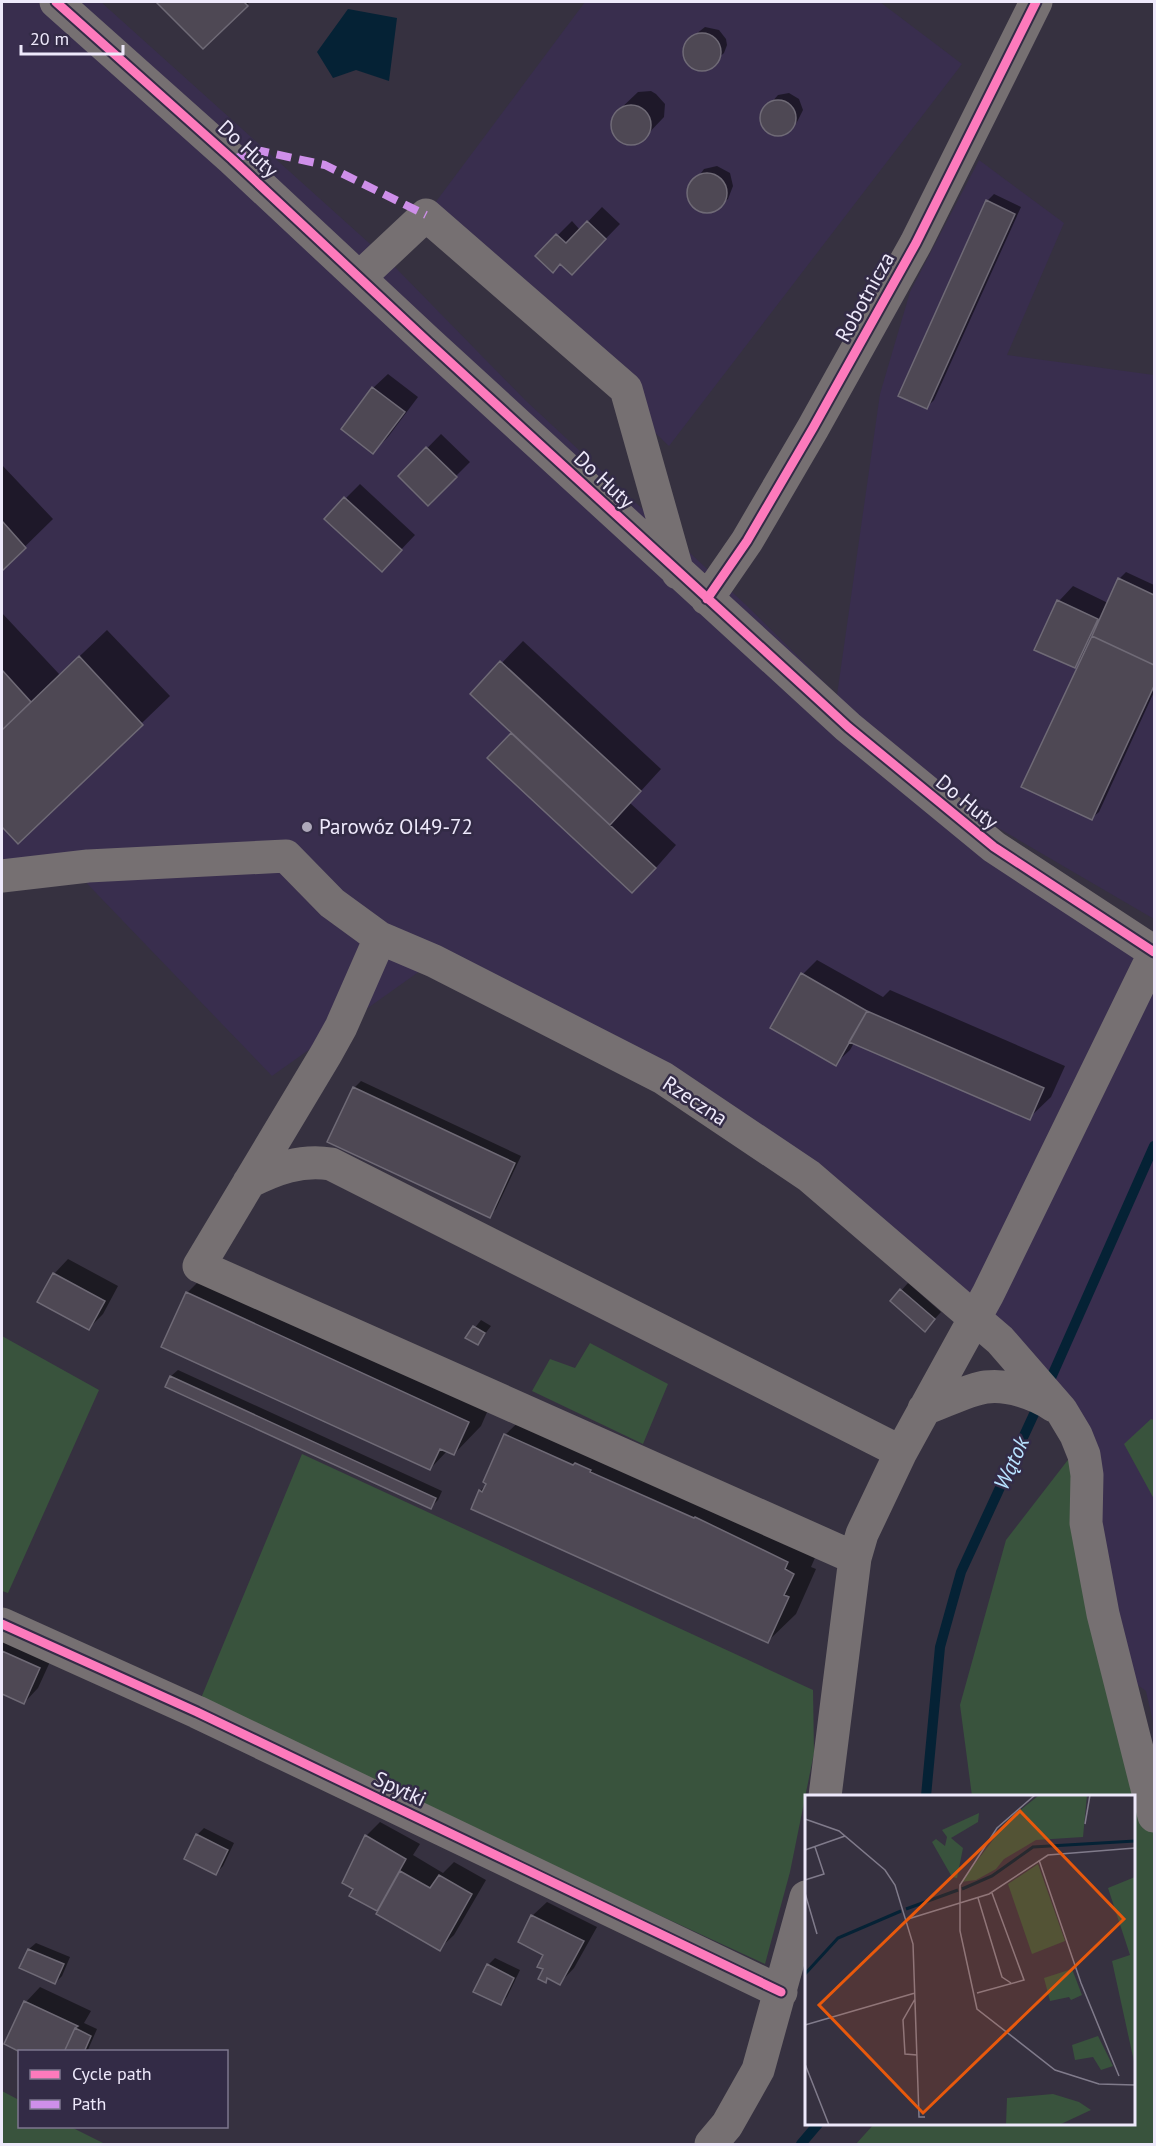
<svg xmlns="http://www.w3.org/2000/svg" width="1156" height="2146" font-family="'PT Sans',sans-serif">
  <rect width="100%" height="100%" fill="#363140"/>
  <path fill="#392e4e" d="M2 2H101L389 261 526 401 746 605 837 695 880 394 910 292 979 160 1064 223 1007 355 1154 375V919L993 825 1154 960V1726L1146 1691 1044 1619 1076 1435 809 1176 434 961 272 1076 74 870 2 886Z
    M585 2H880L962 64 669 446 426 215Z"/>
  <path fill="#39533d" d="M2 1336 99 1390 8 1593 2 1591Z
    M590 1343 668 1384 643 1444 532 1391 550 1359 575 1368Z
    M1151 1419 1154 1420V1499L1124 1444Z
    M1081 1443 1154 1830V2144H856L874 2124H1134V1796H972L960 1705 1006 1540Z
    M302 1454 813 1690 814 1753 790 1872 765 1964 199 1703Z
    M2 2091 19 2100 20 2126 71 2127 105 2144H2Z"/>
  <path fill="#052235" d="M348 9 397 18 389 81 356 70 333 78 317 52Z"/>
  <path fill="#0007" d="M158 2H250L203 47Z
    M705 27 719 30 726 39 727 45 724 53 707 68 694 67 687 61 685 55 687 41Z
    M651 91 656 94 665 104 664 117 645 137 634 144 621 141 613 132V119L618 111 638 92Z
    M789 93 799 99 803 110 797 122 790 130 779 135H773L765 130 762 125V113L778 95Z
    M717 166 730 173 733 186 728 199 720 206 708 211 696 207 689 197 688 191 704 169Z
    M994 194 1021 207 934 400 927 407 987 201Z
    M602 207 620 224 586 259 561 263 537 256 572 221 580 230Z
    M388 374 418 397 388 437 373 452V388Z
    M441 434 470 462 428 504 400 476Z
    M2 465 53 519 2 569Z
    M360 484 415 535 396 555 346 498Z
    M1126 572 1154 585V692L1099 812 1092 818 1082 658 1074 666 1059 601 1073 586 1108 603 1119 579Z
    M2 613 60 675 107 630 170 696 18 842 2 824Z
    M523 641 661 769 630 803 676 845 654 870 489 758 513 733 472 694Z
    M817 960 883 997 890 990 1065 1066 1051 1097 1029 1118 854 1043 850 1050 835 1064 803 974Z
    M361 1081 521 1156 496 1209 489 1216 354 1088Z
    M68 1259 118 1286 103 1314 89 1328 54 1274Z
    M215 1265 495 1394 481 1426 454 1454 447 1451 430 1469 187 1293Z
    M908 1283 941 1312 931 1323 892 1301Z
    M481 1320 491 1326 478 1343 467 1338Z
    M178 1370 442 1491 438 1500 431 1507 167 1387 171 1376Z
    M533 1408 820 1546 811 1567 816 1569 796 1614 768 1641 473 1508 480 1491 488 1483 505 1435Z
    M2 1631 54 1653 38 1688 24 1703 2 1693Z
    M380 1822 420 1844 413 1855 443 1873 454 1862 486 1880 454 1935 439 1949 379 1910 351 1895 355 1889 366 1836Z
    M204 1828 234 1843 223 1866 216 1873 197 1835Z
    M547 1902 597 1927 574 1968 560 1983 549 1977 545 1981V1954L532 1916Z
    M36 1943 70 1957 62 1976 55 1983 21 1968 29 1949Z
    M495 1958 520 1970 507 1997 501 2004 488 1965Z
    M40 1987 91 2011 84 2023 97 2029 87 2052H23L6 2043 26 2002Z"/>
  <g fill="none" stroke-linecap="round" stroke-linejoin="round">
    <path stroke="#052235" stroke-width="10" d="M1047 1387 1154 1146
      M926 1796 940 1647 961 1572 1040 1401
      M801 2144 818 2124"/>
  </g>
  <path fill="#4e4854" stroke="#6f6a76" stroke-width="1.5" d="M156 2H244L248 6 203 49Z
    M683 52a19 19 0 1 1 38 0a19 19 0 1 1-38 0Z
    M760 118a18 18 0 1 1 36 0a18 18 0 1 1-36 0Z
    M611 125a20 20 0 1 1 40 0a20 20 0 1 1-40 0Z
    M687 193a20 20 0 1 1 40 0a20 20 0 1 1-40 0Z
    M986 200 1015 214 927 409 898 396Z
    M587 221 606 239 572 275 560 264 553 273 535 256 556 234 566 243Z
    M372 387 405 412 373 454 341 429Z
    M426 447 457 477 428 506 398 476Z
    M344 497 402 550 382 572 324 519Z
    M2 521 26 548 2 571Z
    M1118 578 1154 595V665L1092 636Z
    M1057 600 1098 619 1075 668 1034 650Z
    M1092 636 1154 665V686L1092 820 1021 787Z
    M79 656 143 725 18 844 2 827V730Z
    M500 661 641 791 610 825 470 694Z
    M2 670 31 702 2 730Z
    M511 733 656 868 632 893 487 758Z
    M801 973 867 1011 836 1066 770 1028Z
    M867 1011 1044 1088 1030 1120 849 1042Z
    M353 1087 515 1163 490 1218 327 1142Z
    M53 1273 105 1301 89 1330 37 1302Z
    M900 1289 935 1319 925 1332 890 1301Z
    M186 1292 469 1422 454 1455 440 1449 430 1470 161 1347Z
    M473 1326 485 1333 478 1345 465 1338Z
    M170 1376 436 1498 431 1509 165 1387Z
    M504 1434 573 1465 575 1463 591 1470 590 1472 694 1518 695 1517 788 1562 785 1569 794 1574 784 1595 789 1597 768 1643 471 1509 479 1490 482 1492 486 1484 483 1482Z
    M2 1651 40 1668 24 1704 2 1694Z
    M196 1834 228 1850 216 1875 184 1859Z
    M365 1835 406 1859 377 1911 349 1896 353 1889 342 1883Z
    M400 1871 430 1888 439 1875 472 1894 440 1951 376 1914Z
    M531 1915 584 1941 560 1985 547 1978 546 1983 538 1979 543 1969 537 1967 543 1955 518 1942Z
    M28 1949 64 1964 55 1984 19 1968Z
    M487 1964 514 1978 501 2005 473 1992Z
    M24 2001 78 2026 75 2028 64 2052H20L4 2044Z
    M75 2028 91 2036 84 2052H64Z"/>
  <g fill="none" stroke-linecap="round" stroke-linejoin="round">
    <path stroke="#767072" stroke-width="33" d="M56 2 232 159 428 342 848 727 994 847 1154 952
      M360 277 426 215 626 389 678 573
      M707 599 747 541 813 428 916 243 1036 2
      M2 876 88 866 286 856 332 903 380 938 434 961 663 1078 809 1176 1000 1340 1061 1410 1076 1435 1084 1455 1087 1475 1086 1523 1103 1614 1154 1816
      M380 938 341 1027 326 1054 199 1266 855 1558
      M249 1182C275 1169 301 1159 331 1164L901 1452
      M924 1409C942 1403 969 1389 986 1387 1008 1384 1037 1394 1054 1406
      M2 1624 197 1712 781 1992
      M825 1796 855 1558 862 1534 901 1452 988 1294 1154 954
      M711 2144 727 2125 758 2070 806 1897"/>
    <path stroke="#ce8fe9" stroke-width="8" stroke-dasharray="15 8" stroke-linecap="butt" d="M232 159 261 151 325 165 426 215"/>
    <defs>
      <path id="cycleway" d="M56 2 232 159 428 342 848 727 994 847 1154 952
        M707 599 747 541 813 428 916 243 1036 2
        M2 1624 197 1712 781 1992"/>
    </defs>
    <use href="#cycleway" stroke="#332b46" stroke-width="13"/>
    <use href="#cycleway" stroke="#fd7abc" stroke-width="9"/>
  </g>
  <circle fill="#aea9ba" stroke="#332b46" stroke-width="2" cx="307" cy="827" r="6"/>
  <g text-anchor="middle" stroke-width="5" stroke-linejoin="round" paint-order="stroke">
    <g font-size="21" fill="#eee9fb" stroke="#332b46">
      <text transform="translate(248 149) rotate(43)" y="7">Do Huty</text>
      <text transform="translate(865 297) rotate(-61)" y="7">Robotnicza</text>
      <text transform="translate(604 480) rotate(43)" y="7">Do Huty</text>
      <text transform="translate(967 802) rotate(39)" y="7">Do Huty</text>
      <text transform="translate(695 1101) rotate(33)" y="7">Rzeczna</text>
      <text transform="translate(400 1789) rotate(25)" y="7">Spytki</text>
    </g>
    <g font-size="21" fill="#eee9fb" stroke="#332b46" text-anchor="start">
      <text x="319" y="834">Parowóz Ol49-72</text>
    </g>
    <g font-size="22" font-style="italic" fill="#b8e2ff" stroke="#332b46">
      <text transform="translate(1011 1463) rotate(-66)" y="8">Wątok</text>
    </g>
  </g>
  <g transform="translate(805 1795)">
    <rect width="330" height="330" fill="#363140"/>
    <path d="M282 0 278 42 231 45 199 64 191 74 171 85 156 87 203 25 233 1ZM174 18 173 27 146 43 158 53 152 83 147 82 127 47 131 44 140 51 142 42 137 35ZM233 69 260 146 227 159 203 89ZM330 82V271L307 166 325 160 303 93ZM267 174 277 200 266 205 264 202 245 206 239 183ZM293 241 308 271 296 275 288 262 270 265 267 250ZM248 299 274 307 286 315 256 329 201 330 202 303Z" fill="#39533d"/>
    <path fill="none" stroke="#052235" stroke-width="3" d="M157 94 187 81 228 52 330 46M101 114 153 95M0 179 33 143 96 116"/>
    <path fill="none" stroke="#807b8b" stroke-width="1.5" d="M230 0 192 33 155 90V136L172 214 250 275 294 289 330 290M0 24 34 36 80 75 90 90 108 149 114 322H120M280 29 285 0M0 55 40 41M234 65 276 188 314 281M0 85 19 79 10 52M0 98 12 139M173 103 197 182 206 188M103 124 184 99 243 60 330 53M172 198 219 185 187 98M110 204 98 225 100 259 112 260M0 230 110 198M0 269 24 330"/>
    <path fill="#e8590c" fill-opacity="0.15" stroke="#e8590c" stroke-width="3" d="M215 16 319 124 118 318 14 210Z"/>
    <rect width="330" height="330" fill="none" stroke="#eee9fb" stroke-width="3"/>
  </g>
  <rect width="1156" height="2146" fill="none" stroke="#eee9fb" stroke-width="6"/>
  <rect x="18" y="2050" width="210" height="78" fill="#332b46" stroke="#7e778e" stroke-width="1.5"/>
  <rect x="30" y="2070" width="30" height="9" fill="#fd7abc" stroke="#7e778e" stroke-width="1.5"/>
  <text x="72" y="2080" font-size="18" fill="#eee9fb">Cycle path</text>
  <rect x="30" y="2100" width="30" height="9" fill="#ce8fe9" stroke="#7e778e" stroke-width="1.5"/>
  <text x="72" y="2110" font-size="18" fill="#eee9fb">Path</text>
  <path d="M21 45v9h102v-9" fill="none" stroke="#eee9fb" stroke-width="3"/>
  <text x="30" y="45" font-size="18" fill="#eee9fb" stroke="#332b46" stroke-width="4.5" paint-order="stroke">20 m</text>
</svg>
